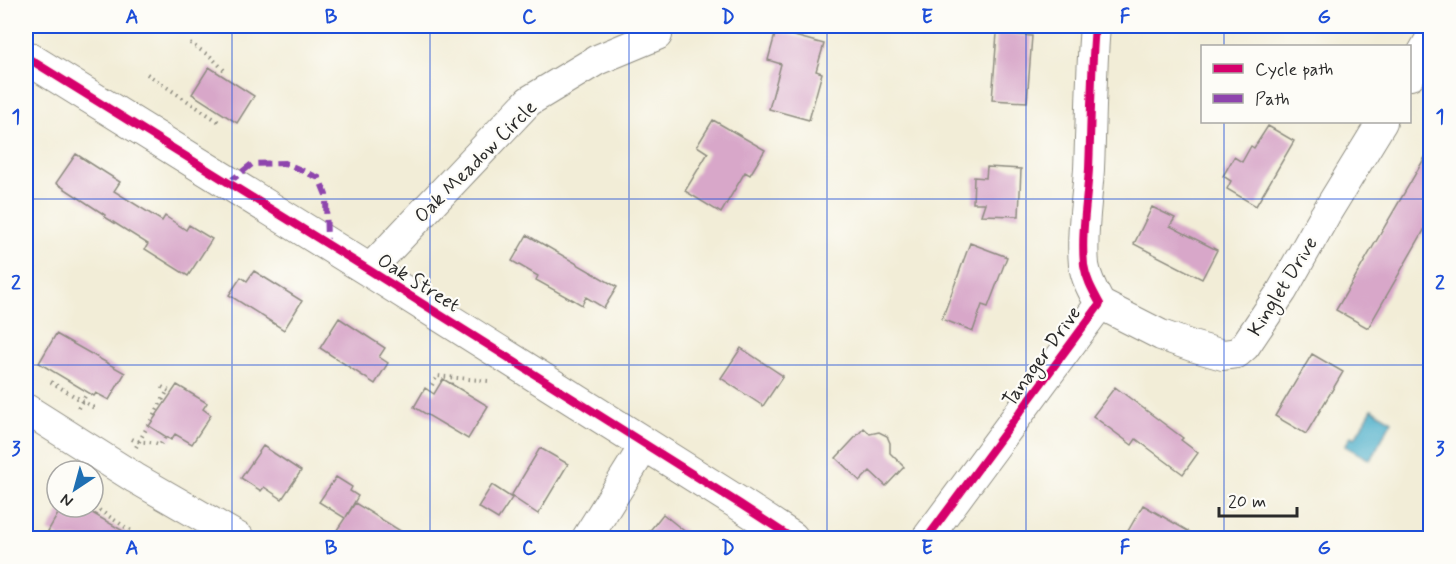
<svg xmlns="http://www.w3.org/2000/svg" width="1456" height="564" font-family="Mynerve,sans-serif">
  <rect width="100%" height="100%" fill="#fdfcf7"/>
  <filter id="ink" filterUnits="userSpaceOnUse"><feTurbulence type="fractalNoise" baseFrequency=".0167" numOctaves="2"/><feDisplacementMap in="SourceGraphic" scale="12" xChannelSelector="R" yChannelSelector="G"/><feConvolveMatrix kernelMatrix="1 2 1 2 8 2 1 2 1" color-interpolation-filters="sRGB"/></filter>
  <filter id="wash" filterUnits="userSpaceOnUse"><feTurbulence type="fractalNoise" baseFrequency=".008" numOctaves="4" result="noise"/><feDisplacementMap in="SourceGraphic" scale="24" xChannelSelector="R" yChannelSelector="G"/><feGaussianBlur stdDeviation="1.35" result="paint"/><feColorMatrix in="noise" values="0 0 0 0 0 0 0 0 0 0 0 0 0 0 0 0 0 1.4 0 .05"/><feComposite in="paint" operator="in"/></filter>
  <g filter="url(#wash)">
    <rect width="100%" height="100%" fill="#f2edd7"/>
    <path fill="#49adc9" stroke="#3a6c7a" stroke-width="1.5" d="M1372 409 1392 421 1370 460 1345 446 1351 436 1355 438Z"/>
    <g id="blocks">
      <path fill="#d8a7c9" d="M776 31 824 44 816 71 822 73 809 120 769 109 781 64 768 60Z
        M997 33 1032 36 1027 102 992 100Z
        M209 67 254 96 237 123 192 94Z
        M713 120 765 150 750 175 745 172 721 213 685 191 708 153 697 146Z
        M1268 126 1294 141 1256 206 1227 189 1231 181 1223 176 1234 157 1242 162 1251 146 1254 148Z
        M1431 147V218L1368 328 1336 310Z
        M76 154 120 182 114 191 162 221 165 216 186 230 189 225 212 239 188 276 145 249 148 244 105 217V215L56 183Z
        M987 167 1021 169 1019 216 981 215 985 203H973L974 177 986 178Z
        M1152 207 1175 218 1170 226 1217 250 1202 279 1134 244Z
        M527 235 617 287 604 308 586 297 582 305 572 299V300L536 280 538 276 512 261Z
        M970 243 1007 257 988 307 982 305 973 331 942 319Z
        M254 271 302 301 284 330 229 295 241 277 247 281Z
        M339 318 385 348 379 357 388 363 375 384 320 348Z
        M56 334 125 373 109 400 96 393 94 396 39 363Z
        M741 348 783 376 763 406 721 378Z
        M1312 354 1343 372 1306 434 1275 416Z
        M443 379 488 406 468 439 414 407 425 388 434 394Z
        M177 385 207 403 203 409 211 415 192 444 175 434 171 440 149 426Z
        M1115 387 1183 438 1181 440 1198 453 1183 474 1136 439 1132 445 1093 416Z
        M864 428 870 434 879 432 887 436 890 443V453L904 467 886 486 870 471 860 481 836 458Z
        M263 446 301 471 282 499 264 487 261 491 241 478Z
        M540 448 568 464 538 514 511 496Z
        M336 477 352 487 350 491 358 496 346 517 355 503 412 538H352L337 530 345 518 319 502Z
        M492 485 512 498 498 519 478 507Z
        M1143 505 1200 538H1124Z
        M62 507H82L135 538H61L48 531Z
        M663 514 693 538H644Z"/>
    </g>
  </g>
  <g filter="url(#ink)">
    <use href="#blocks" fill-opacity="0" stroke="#8e8c81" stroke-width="1.5"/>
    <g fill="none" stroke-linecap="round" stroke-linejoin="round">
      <defs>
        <path id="minor" d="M1410 75 1430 40
          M369 270 529 101 597 60 657 35
          M1100 304 1161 335 1192 346 1223 355 1237 353 1245 346 1282 291 1325 215 1382 122
          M26 409 135 478 239 538
          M587 538 645 445
          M927 538 1100 304C1093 291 1086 279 1084 265 1081 233 1087 201 1089 169 1091 121 1091 73 1095 26"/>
        <path id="tertiary" d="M26 57 369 270 740 504 792 538"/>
      </defs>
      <use href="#minor" stroke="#8e8c81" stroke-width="32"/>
      <use href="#tertiary" stroke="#8e8c81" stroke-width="35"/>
      <path stroke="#8e8c81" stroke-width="4" stroke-dasharray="1.5 4.5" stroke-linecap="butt" d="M190 43 211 57 224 70
        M147 74 219 122
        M51 382 94 408
        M451 384 452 378
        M432 385 437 376 489 381
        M162 387 171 392
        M78 408 87 393
        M132 439C141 444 152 440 160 445L165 437
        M136 447 168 390
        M96 515 99 510 133 532"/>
      <use href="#minor" stroke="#fff" stroke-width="30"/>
      <use href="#tertiary" stroke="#fff" stroke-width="33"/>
      <path stroke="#8e44ad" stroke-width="6" stroke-dasharray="12 6" stroke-linecap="butt" d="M228 183 252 164 285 163 319 178 326 195 327 244"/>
      <defs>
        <path id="cycleway" d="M26 57 369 270 740 504 792 538
          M927 538 1100 304C1093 291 1086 279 1084 265 1081 233 1087 201 1089 169 1091 121 1091 73 1095 26"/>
      </defs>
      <use href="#cycleway" stroke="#fdfcf7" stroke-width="11"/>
      <use href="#cycleway" stroke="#d6006c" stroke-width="8"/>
    </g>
  </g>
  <path fill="none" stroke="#1d4ed8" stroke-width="1.5" stroke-opacity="0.55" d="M232 26V538M430 26V538M629 26V538M827 26V538M1026 26V538M1224 26V46M1224 122V538M26 199H1430M26 365H1430"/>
  <g text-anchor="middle" stroke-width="4.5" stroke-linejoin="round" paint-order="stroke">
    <g font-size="20" fill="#2b2b2b" stroke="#fdfcf7">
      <text transform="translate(475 161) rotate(-45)" y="7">Oak Meadow Circle</text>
      <text transform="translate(419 282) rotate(32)" y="7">Oak Street</text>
      <text transform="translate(1282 286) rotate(-58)" y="7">Kinglet Drive</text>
      <text transform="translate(1041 356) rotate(-54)" y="7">Tanager Drive</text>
    </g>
  </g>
  <rect width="1456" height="564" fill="none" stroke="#fdfcf7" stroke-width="66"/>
  <rect x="1201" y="45" width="210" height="78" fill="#fdfcf7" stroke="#a9a8a5" stroke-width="1.5"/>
  <rect x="1213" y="64" width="30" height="9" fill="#d6006c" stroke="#a9a8a5" stroke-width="1.5"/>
  <text x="1255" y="75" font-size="18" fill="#2b2b2b">Cycle path</text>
  <rect x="1213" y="94" width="30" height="9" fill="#8e44ad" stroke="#a9a8a5" stroke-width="1.5"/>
  <text x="1255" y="105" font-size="18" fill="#2b2b2b">Path</text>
  <g transform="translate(75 489) rotate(216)"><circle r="28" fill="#fdfcf7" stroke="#a9a8a5" stroke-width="1.5"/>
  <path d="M0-4.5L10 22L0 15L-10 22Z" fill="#1f6fb2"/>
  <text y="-9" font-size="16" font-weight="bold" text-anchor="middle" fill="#2b2b2b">N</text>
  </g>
  <path d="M1219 507v9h78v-9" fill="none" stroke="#2b2b2b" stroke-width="3"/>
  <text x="1228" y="507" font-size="18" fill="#2b2b2b" stroke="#fdfcf7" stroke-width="4.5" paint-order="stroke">20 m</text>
  <rect x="33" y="33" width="1390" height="498" fill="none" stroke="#1d4ed8" stroke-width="2"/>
  <g font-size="20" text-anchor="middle" font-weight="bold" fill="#1d4ed8">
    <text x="132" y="23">A</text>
    <text x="331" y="23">B</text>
    <text x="529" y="23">C</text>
    <text x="728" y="23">D</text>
    <text x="927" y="23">E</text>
    <text x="1125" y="23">F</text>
    <text x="1324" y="23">G</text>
    <text x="16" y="123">1</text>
    <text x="1440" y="123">1</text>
    <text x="16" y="289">2</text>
    <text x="1440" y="289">2</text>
    <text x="16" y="455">3</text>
    <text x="1440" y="455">3</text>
    <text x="132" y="554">A</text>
    <text x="331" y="554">B</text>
    <text x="529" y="554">C</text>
    <text x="728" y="554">D</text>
    <text x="927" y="554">E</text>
    <text x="1125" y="554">F</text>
    <text x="1324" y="554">G</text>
  </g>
</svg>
